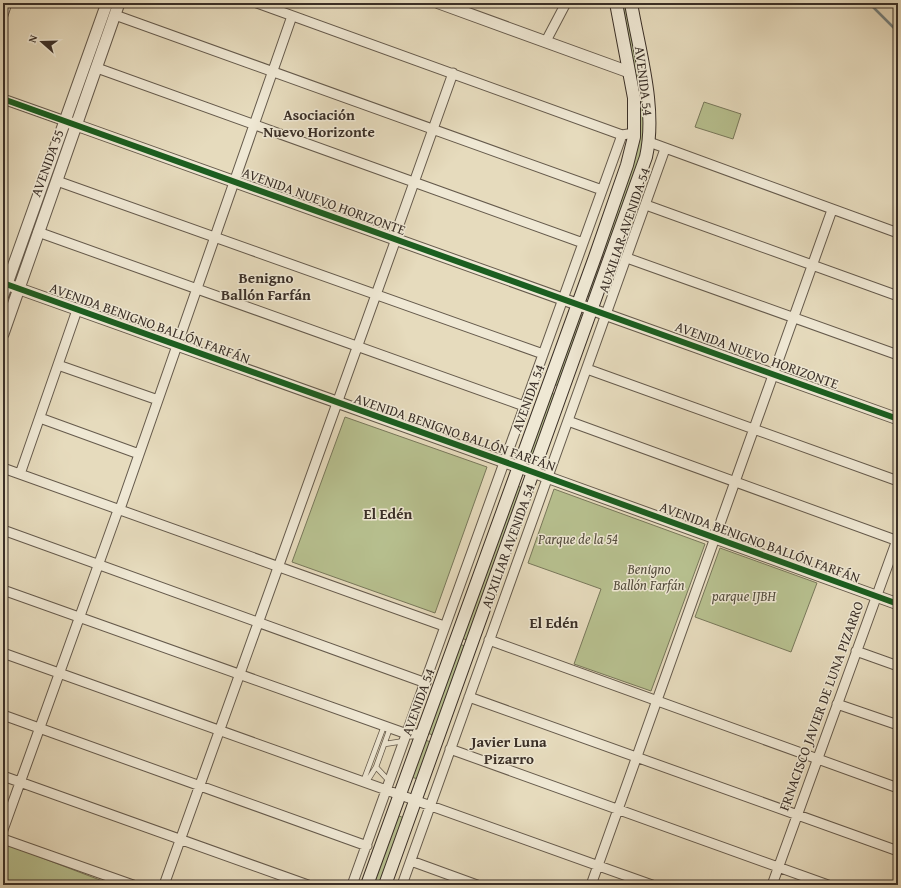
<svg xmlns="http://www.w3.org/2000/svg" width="901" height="888" font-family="'Gentium Book Plus',serif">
  <rect width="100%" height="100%" fill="#e6dbbd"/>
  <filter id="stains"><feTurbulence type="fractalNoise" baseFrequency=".005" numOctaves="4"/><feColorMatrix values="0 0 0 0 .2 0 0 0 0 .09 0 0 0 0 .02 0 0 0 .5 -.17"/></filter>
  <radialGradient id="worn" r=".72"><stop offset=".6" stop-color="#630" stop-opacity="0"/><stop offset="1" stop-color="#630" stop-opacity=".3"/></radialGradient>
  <path fill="#b7c08f" stroke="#78785b" d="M621 3H626C633 40 646 86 645 124 645 162 618 221 605 258L599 256 634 157Z
    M704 102 741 114 733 139 695 127Z
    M63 137 68 139 20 272 16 270Z
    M598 261 603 263 591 297 585 295Z
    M578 314 584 316 559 386 553 384Z
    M551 393 556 395 535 455 530 453Z
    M345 417 487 467 435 613 292 562Z
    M517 486 523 488 467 640 461 638Z
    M554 489 705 544 651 691 574 664 601 589 528 563Z
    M720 548 817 583 791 652 695 617Z
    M459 644 465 646 433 735 427 733Z
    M425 740 431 742 418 779 411 777Z
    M397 815 404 818 380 885H372Z
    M3 843 113 885H3Z"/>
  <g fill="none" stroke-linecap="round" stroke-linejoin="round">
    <path stroke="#748180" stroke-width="2.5" d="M869 3 898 32"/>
    <defs>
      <path id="service" d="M385 744 404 741
        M376 767 390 782
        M363 782 384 726
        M366 783 376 767 390 728"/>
      <path id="minor" d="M257 3 622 135 628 134
        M3 15 7 3
        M115 15 602 190
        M546 41 566 3
        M97 68 583 243
        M3 99 65 121
        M649 142 898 233
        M57 181 543 354
        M646 205 898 296
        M38 232 524 406
        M627 258 898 355
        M58 365 158 400
        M587 369 898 481
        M40 418 139 454
        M568 421 898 541
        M3 468 444 626
        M20 474 77 310
        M3 530 426 683
        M3 590 407 734H423
        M489 640 898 788
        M856 651 898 666
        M3 653 652 885
        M469 697 898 851
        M837 704 898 725
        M3 715 367 846
        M450 749 828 885
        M3 776 308 885
        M3 830 117 513 120 509 292 16
        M3 839 133 885
        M411 861 477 885
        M164 885 396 239V233L453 73
        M352 885 622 135
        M402 885 665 149
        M591 885 832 210
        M772 885 898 537"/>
      <path id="tertiary" d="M439 3 629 72
        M65 121 898 419
        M3 283 519 467 898 604
        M3 295 107 3
        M3 334 119 3"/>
      <path id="secondary" d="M367 885 595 257 627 165 634 137V98L616 3
        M385 885 646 157C657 108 639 51 631 3"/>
    </defs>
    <use href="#service" stroke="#655a4c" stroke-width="6"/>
    <use href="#minor" stroke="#655a4c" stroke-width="11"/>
    <use href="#tertiary" stroke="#655a4c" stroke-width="13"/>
    <use href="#secondary" stroke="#3a2f27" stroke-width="14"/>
    <use href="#service" stroke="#efe8d4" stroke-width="4.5"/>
    <use href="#minor" stroke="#efe8d4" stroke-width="9"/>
    <use href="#tertiary" stroke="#efe8d4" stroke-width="11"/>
    <use href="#secondary" stroke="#efe8d4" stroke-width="12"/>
    <defs>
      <path id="cycleway" d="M3 99 898 419
        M3 283 519 467 898 604"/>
    </defs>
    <use href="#cycleway" stroke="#efe8d4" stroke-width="8"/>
    <use href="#cycleway" stroke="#1b5e20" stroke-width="6"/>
  </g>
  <g text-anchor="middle" stroke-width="3" stroke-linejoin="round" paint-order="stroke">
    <g font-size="14" fill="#3a2f27" stroke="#efe8d4">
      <text transform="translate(644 81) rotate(83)" y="5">AVENIDA 54</text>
      <text transform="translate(47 163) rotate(-70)" y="5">AVENIDA 55</text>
      <text transform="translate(324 201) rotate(20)" y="5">AVENIDA NUEVO HORIZONTE</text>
      <text transform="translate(624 230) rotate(-71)" y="5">AUXILIAR AVENIDA 54</text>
      <text transform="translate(150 323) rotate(20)" y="5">AVENIDA BENIGNO BALLÓN FARFÁN</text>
      <text transform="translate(757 355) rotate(20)" y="5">AVENIDA NUEVO HORIZONTE</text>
      <text transform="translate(528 398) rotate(-70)" y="5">AVENIDA 54</text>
      <text transform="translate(455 432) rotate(19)" y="5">AVENIDA BENIGNO BALLÓN FARFÁN</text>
      <text transform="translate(760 542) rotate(20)" y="5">AVENIDA BENIGNO BALLÓN FARFÁN</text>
      <text transform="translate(508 546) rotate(-70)" y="5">AUXILIAR AVENIDA 54</text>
      <text transform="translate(418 702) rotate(-70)" y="5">AVENIDA 54</text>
      <text transform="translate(821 706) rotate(-70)" y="5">FRNACISCO JAVIER DE LUNA PIZARRO</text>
    </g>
    <g font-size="14" font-style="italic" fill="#534c3c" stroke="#efe8d4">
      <text x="578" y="544">Parque de la 54</text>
      <text x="649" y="574">Benigno<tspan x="649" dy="16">Ballón Farfán</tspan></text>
      <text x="744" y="601">parque IJBH</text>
    </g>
    <g font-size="15" font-weight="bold" fill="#3a2f27" stroke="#efe8d4">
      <text x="319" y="120">Asociación<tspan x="319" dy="17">Nuevo Horizonte</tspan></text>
      <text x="266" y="283">Benigno<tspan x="266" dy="17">Ballón Farfán</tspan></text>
      <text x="388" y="519">El Edén</text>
      <text x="554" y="628">El Edén</text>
      <text x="509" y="747">Javier Luna<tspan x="509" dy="17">Pizarro</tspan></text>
    </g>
  </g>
  <rect width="901" height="888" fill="none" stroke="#e6dbbd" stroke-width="16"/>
  <rect x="4" y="4" width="893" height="880" fill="none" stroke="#3a2f27" stroke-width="2"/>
  <rect x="8" y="8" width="885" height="872" fill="none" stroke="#3a2f27"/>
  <g transform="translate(42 42) rotate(290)" stroke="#efe8d4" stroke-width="3" paint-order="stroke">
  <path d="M0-3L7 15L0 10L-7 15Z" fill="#3a2f27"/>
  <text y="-6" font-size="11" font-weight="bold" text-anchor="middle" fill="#3a2f27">N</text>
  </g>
  <rect width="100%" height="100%" filter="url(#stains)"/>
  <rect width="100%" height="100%" fill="url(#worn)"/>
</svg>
